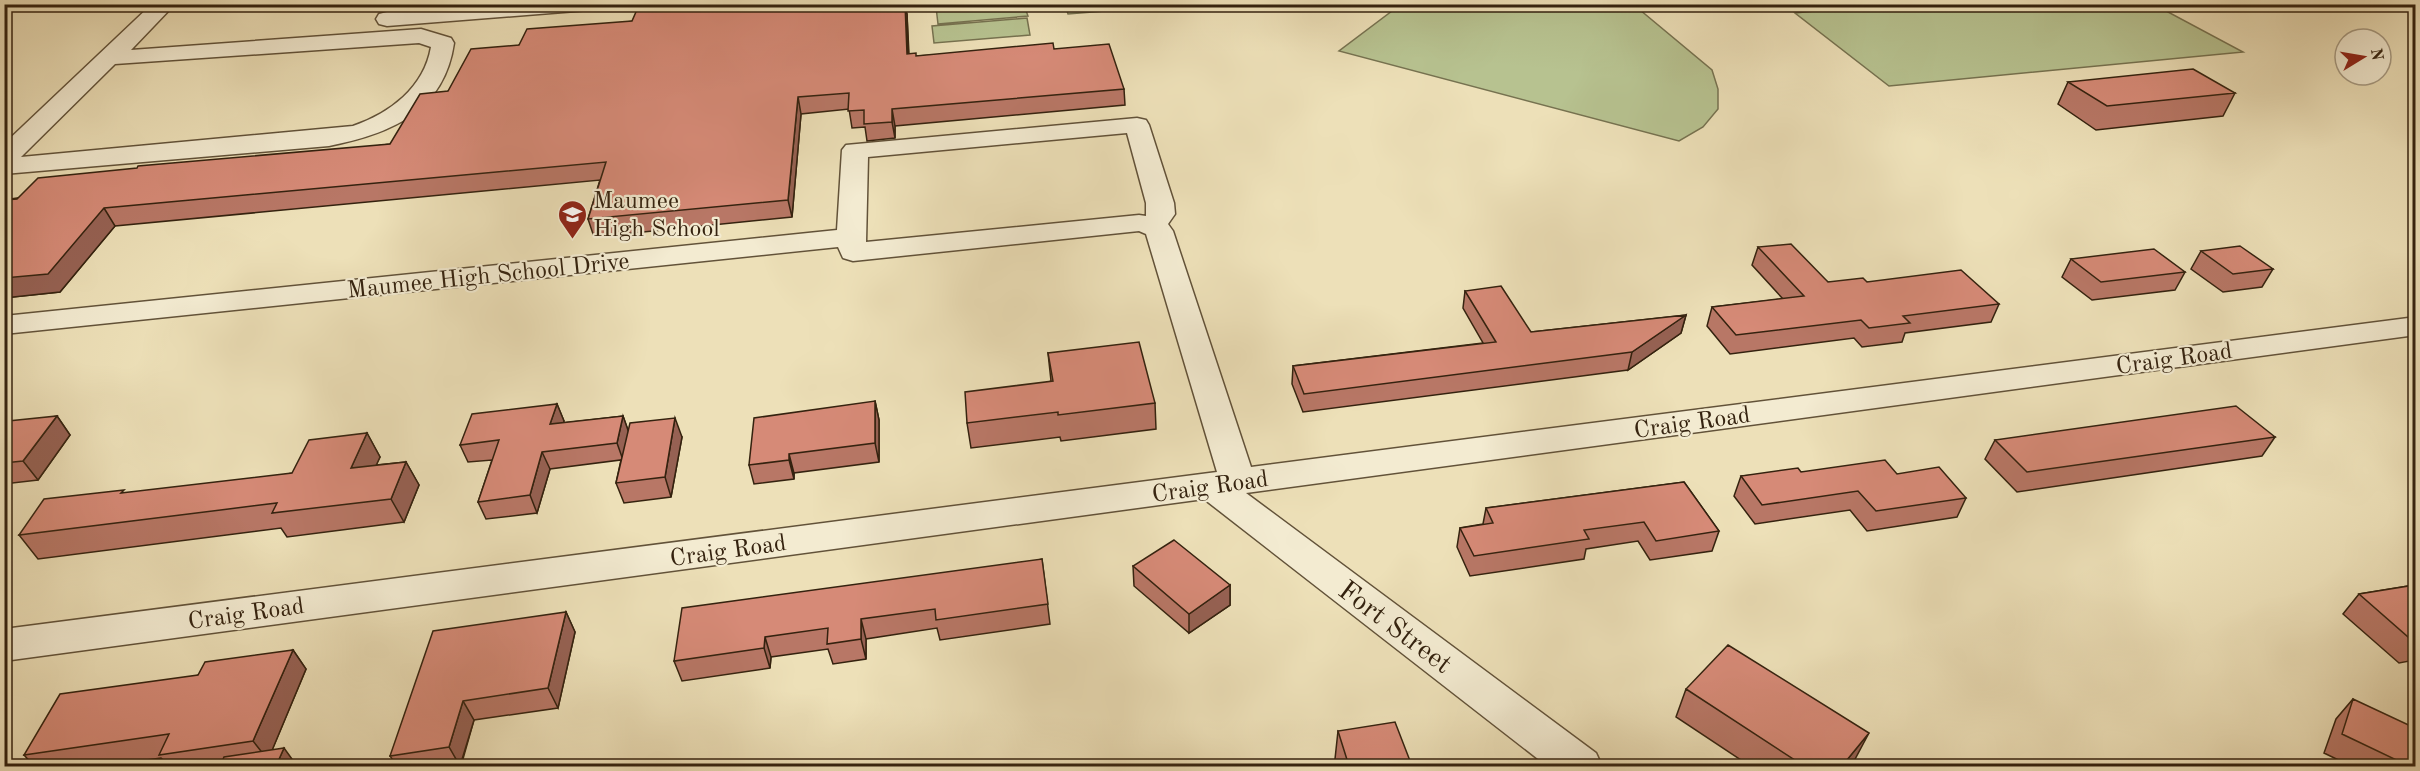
<svg xmlns="http://www.w3.org/2000/svg" width="2420" height="771" font-family="'Old Standard TT',serif">
  <rect width="100%" height="100%" fill="#ede0b8"/>
  <filter id="stains"><feTurbulence type="fractalNoise" baseFrequency=".00333" numOctaves="4"/><feColorMatrix values="0 0 0 0 .2 0 0 0 0 .09 0 0 0 0 .02 0 0 0 .5 -.17"/></filter>
  <radialGradient id="worn" r=".72"><stop offset=".6" stop-color="#630" stop-opacity="0"/><stop offset="1" stop-color="#630" stop-opacity=".3"/></radialGradient>
  <path fill="#b7c290" stroke="#767250" stroke-width="1.5" d="M1152 4 1154 7 1068 14 1065 5Z
    M1884 4 2155 5 2243 52 1889 86 1795 13Z
    M959 5H1024L1028 16 938 24 936 7Z
    M1400 5H1634L1712 70 1718 89V109L1703 127 1679 141 1339 51Z
    M1027 18 1030 35 934 43 932 26Z"/>
  <g fill="none" stroke-linecap="round" stroke-linejoin="round">
    <defs>
      <path id="minor" d="M152 4H175L131 50 421 29 451 38 454 43C444 112 390 134 329 146L4 174V144ZM419 43 431 47C424 88 390 113 353 126L21 157 115 64Z
        M496 4H599L597 9 589 10 387 26 379 24 376 19 379 14 387 12Z
        M1137 118 1146 120 1149 125 1174 203 1175 214 1168 224 1173 231 1251 467 2416 317V335L1246 493 1596 753 1602 766H1547L1204 499 4 661V629L1217 472 1146 234 1139 231 853 261 843 258 838 247 4 334V316L837 230 842 150 846 145ZM1127 133 1146 203V216L1139 215 866 242 868 157Z"/>
    </defs>
    <use href="#minor" stroke="#625239" stroke-width="3"/>
    <use href="#minor" fill="#f3ebd1" fill-rule="evenodd"/>
  </g>
  <path fill="#b87766" stroke="#34220f" stroke-width="1.5" d="M645 4H818L817 6 907 14 909 54 916 56 1054 49 1124 89 1125 105 895 126V138L867 141 865 127 852 128 849 109 801 114 792 217 594 237 588 219 600 180 115 226 60 292 4 298V200L390 144 448 91 519 45 632 21Z
    M2068 82 2235 93 2223 116 2096 130 2058 104Z
    M1758 247 1828 282H1867L1999 304 1991 322 1905 333 1902 342 1862 347 1854 338 1730 354 1707 326 1712 307 1783 299 1752 265Z
    M2201 251 2273 269 2262 287 2223 292 2191 269Z
    M2071 259 2185 272 2175 290 2092 300 2062 277Z
    M1465 291 1531 332 1686 315 1681 333 1628 370 1303 412 1292 384 1293 366 1483 343 1463 308Z
    M1048 353 1155 403 1156 429 1061 441 1060 437 971 448 967 423 1051 381Z
    M875 401 879 420V462L794 473V479L754 484 749 465Z
    M557 404 564 421 563 423 623 416 628 430 682 437 671 497 624 503 616 483 621 460 550 469 537 513 486 519 478 502 492 460 468 462 460 445Z
    M57 416 70 435 38 480 4 484V426Z
    M367 433 380 457 376 465 406 462 419 485 404 522 287 537 281 528 38 559 19 535 292 473Z
    M2275 437 2262 456 2017 492 1985 459 1995 440Z
    M1801 472 1897 474 1966 498 1957 517 1867 531 1850 510 1755 524 1734 496 1741 476Z
    M1684 482 1719 531 1712 551 1650 560 1638 541 1586 549 1584 559 1470 576 1457 547 1460 528 1483 524 1486 508Z
    M1042 559 1050 624 940 640 937 628 866 639V659L833 664 828 649 771 657 770 668 682 681 674 661Z
    M1133 566 1230 585V605L1189 633 1134 586Z
    M2415 585V660L2399 663 2343 614 2359 594Z
    M566 612 575 632 558 708 474 720 461 766H397L390 756Z
    M293 650 306 669 272 750 297 766H169L161 758 101 766H34L24 755 198 675Z
    M1686 689 1854 761 1850 766H1750L1676 717Z
    M2353 699 2415 766H2351L2324 753 2336 719Z
    M1338 731 1412 766H1337L1335 759Z"/>
  <path fill="#966153" stroke="#34220f" stroke-width="1.5" d="M905 4 907 14 909 70 907 54Z
    M798 97 801 114 792 217 788 200Z
    M892 109 895 126V138L892 122Z
    M104 208 115 226 60 292 4 298V278Z
    M1686 315 1681 333 1628 370 1632 352Z
    M875 401 879 420V462L875 443Z
    M557 404 564 421 558 442 550 424Z
    M57 416 70 435 38 480 23 461Z
    M623 416 629 433 623 460 617 443Z
    M675 418 682 437 671 497 665 477Z
    M367 433 380 457 364 492 351 468Z
    M542 452 550 469 537 513 530 495Z
    M789 454 794 473V479L789 460Z
    M406 462 419 485 404 522 391 499Z
    M1230 585V605L1189 633V614Z
    M566 612 575 632 558 708 548 688Z
    M861 619 866 639V659L861 639Z
    M765 637 771 657 770 668 764 648Z
    M293 650 306 669 268 760 253 741Z
    M463 701 474 720 460 766 449 747Z
    M1869 733 1854 761 1850 766H1842Z
    M284 748 297 766H276Z"/>
  <path fill="#d68a77" stroke="#34220f" stroke-width="1.5" d="M645 4H813V6L831 4H905L907 54 916 53V56L1053 43 1054 49 1109 44 1124 89 892 109V122L864 124V110L848 111 849 93 798 97 788 200 588 219 606 162 104 208 48 274 4 278V200L17 199 38 178 137 168 138 166 390 144 420 94 448 91 471 49 519 45 527 29 632 21 639 5Z
    M2193 69 2235 93 2107 106 2068 82Z
    M1791 244 1828 282 1863 278 1867 282 1961 270 1999 304 1903 316 1910 323 1869 328 1861 320 1736 335 1712 307 1804 296 1758 247Z
    M2240 246 2273 269 2233 274 2201 251Z
    M2154 249 2185 272 2101 282 2071 259Z
    M1501 286 1531 332 1686 315 1632 352 1304 394 1293 366 1496 342 1465 291Z
    M1139 342 1155 403 1058 415V412L967 423 965 392 1053 381 1048 353Z
    M875 401V443L789 454V460L749 465 754 418Z
    M557 404 550 424 623 416 617 443 542 452 530 495 478 502 499 440 460 445 472 414Z
    M2236 406 2275 437 2027 472 1995 440Z
    M57 416 23 461 4 463V426L8 421Z
    M675 418 665 477 616 483 630 423Z
    M367 433 351 468 406 462 391 499 272 513 277 503 19 535 44 499 124 490 121 493 292 473 309 440Z
    M1885 460 1897 474 1939 467 1966 498 1876 511 1858 491 1762 505 1741 476 1798 468 1801 472Z
    M1684 482 1719 531 1656 541 1644 522 1584 530 1589 539 1474 556 1460 528 1493 523 1486 508Z
    M1174 540 1230 585 1189 614 1133 566Z
    M1042 559 1048 604 936 620 935 609 861 619V639L827 644 828 628 765 637 764 648 674 661 682 608Z
    M2415 585V643L2359 594Z
    M566 612 548 688 463 701 449 747 390 756 433 631Z
    M1728 645 1869 733 1842 766H1804L1686 689Z
    M293 650 253 741 159 755 169 734 24 755 60 694 198 675 205 662Z
    M2353 699 2415 728V766H2409L2342 734Z
    M1395 722 1412 766H1349L1338 731Z
    M284 748 276 766H220L224 757Z"/>
  <defs>
    <symbol id="school-pin" viewBox="-11 -11 22 30"><path d="M0 17L-7.5 6A9.5 9.5 0 1 1 7.5 6Z" fill="#8f2418" stroke="#f3ebd1"/><path d="M0-5L7-2L0 1L-7-2ZM-4 1L0 2.5L4 1V4Q0 6-4 4Z" fill="#fff"/></symbol>
  </defs>
  <g fill-rule="evenodd">
    <use href="#school-pin" x="556" y="198" width="33" height="45"/>
  </g>
  <g text-anchor="middle" stroke-width="4.5" stroke-linejoin="round" paint-order="stroke">
    <g font-size="24" fill="#34220f" stroke="#f3ebd1" text-anchor="start">
      <text x="593" y="208">Maumee<tspan x="593" dy="28">High School</tspan></text>
    </g>
    <g font-size="24" fill="#34220f" stroke="#f3ebd1">
      <text transform="translate(488 275) rotate(-6)" y="8">Maumee High School Drive</text>
      <text transform="translate(2174 358) rotate(-8)" y="8">Craig Road</text>
      <text transform="translate(1692 422) rotate(-8)" y="8">Craig Road</text>
      <text transform="translate(1210 486) rotate(-8)" y="8">Craig Road</text>
      <text transform="translate(728 550) rotate(-8)" y="8">Craig Road</text>
      <text transform="translate(246 613) rotate(-8)" y="8">Craig Road</text>
    </g>
    <g font-size="28" fill="#34220f" stroke="#f3ebd1">
      <text transform="translate(1396 626) rotate(37)" y="10">Fort Street</text>
    </g>
  </g>
  <rect width="2420" height="771" fill="none" stroke="#ede0b8" stroke-width="24"/>
  <rect x="6" y="6" width="2408" height="759" fill="none" stroke="#34220f" stroke-width="3"/>
  <rect x="12" y="12" width="2396" height="747" fill="none" stroke="#34220f" stroke-width="1.5"/>
  <g transform="translate(2363 57) rotate(79)"><circle r="28" fill="#f3ebd1" stroke="#a79b83" stroke-width="1.5"/>
  <path d="M0-4.5L10 22L0 15L-10 22Z" fill="#8f2418"/>
  <text y="-9" font-size="16" font-weight="bold" text-anchor="middle" fill="#34220f">N</text>
  </g>
  <rect width="100%" height="100%" filter="url(#stains)"/>
  <rect width="100%" height="100%" fill="url(#worn)"/>
</svg>
